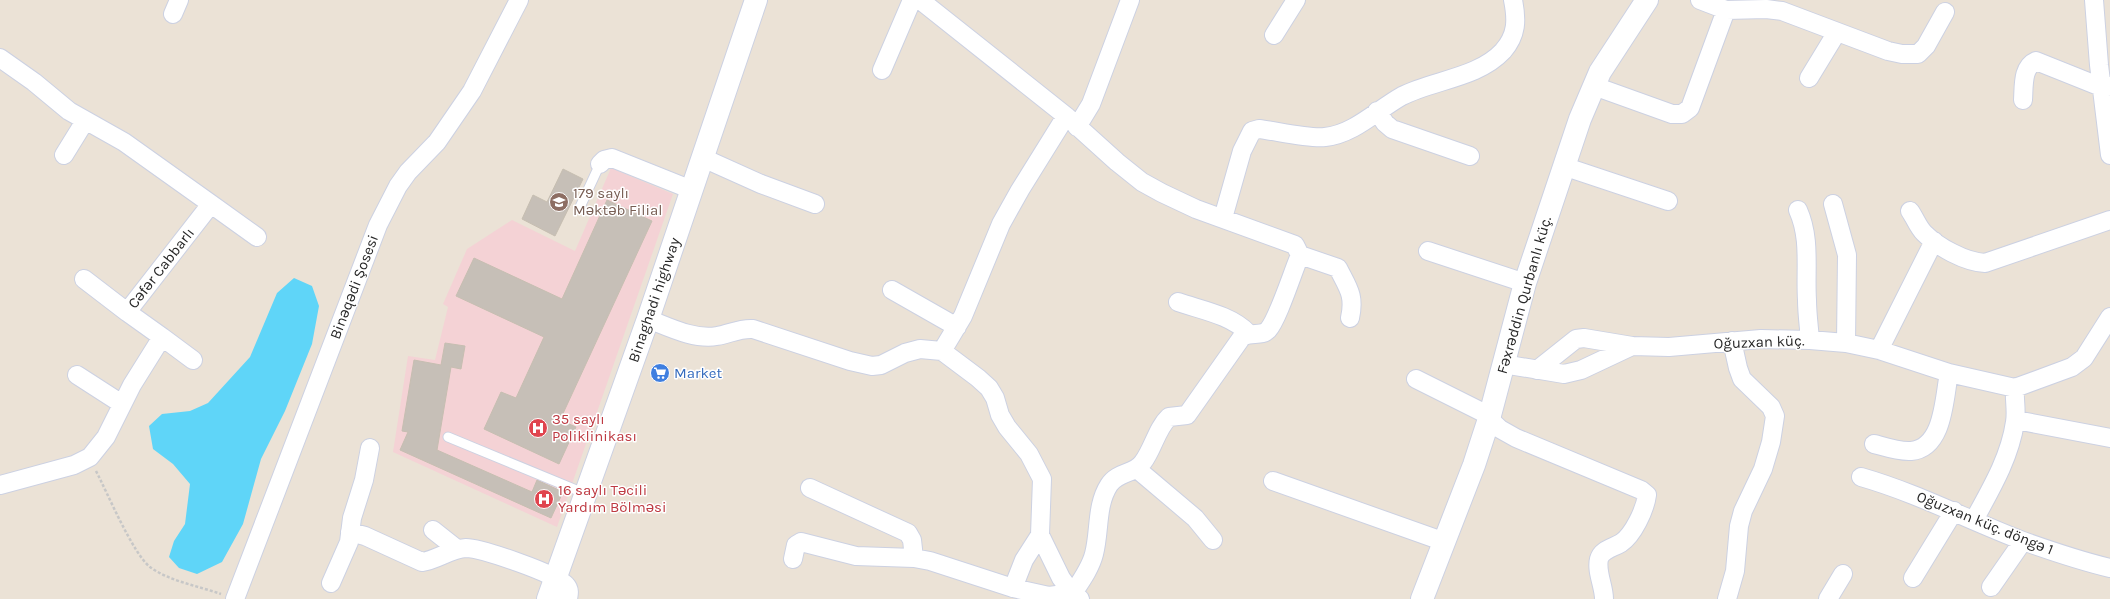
<svg xmlns="http://www.w3.org/2000/svg" width="2110" height="599" font-family="Karla,sans-serif">
  <rect width="100%" height="100%" fill="#ebe2d6"/>
  <path fill="#f4d2d5" d="M611 168 673 194 557 527 393 452 408 356 435 360 448 307 443 304 467 249 512 220 575 251Z"/>
  <path fill="#5fd5f8" d="M294 278 312 286 319 306 312 344 285 411 261 459 243 524 222 562 197 574 179 568 169 557 174 541 185 524 190 484 173 464 153 449 149 426 162 414 190 411 208 403 250 357 277 293Z"/>
  <path fill="#c6bfb7" stroke="#c6beb1" d="M563 169 583 179 555 236 522 219 533 195 547 202Z
    M607 200 652 221 560 420 576 427 559 464 484 429 501 392 516 398 544 337 456 296 474 258 562 299Z
    M445 343 465 346 461 369 451 367 437 450 532 492 537 480 563 492 551 518 400 450 408 432 402 431 414 360 441 365Z"/>
  <g fill="none" stroke-linecap="round" stroke-linejoin="round">
    <defs>
      <path id="lane" d="M580 207 600 164
        M448 437 586 494"/>
      <path id="street" d="M920 0 1066 116 1117 162 1142 182 1162 193 1196 209 1295 245 1300 255C1293 271 1278 319 1268 330 1261 337 1251 331 1242 337L1187 415 1169 417C1157 428 1153 449 1143 462 1134 475 1118 471 1109 485 1096 505 1100 531 1094 554 1090 570 1078 585 1069 599
        M1700 0 1726 10 1766 9 1782 11 1888 51 1902 54H1918L1926 46 1945 12
        M2094 0 2099 65 2110 155
        M173 14 179 0
        M1274 35 1296 0
        M0 58 34 82 69 111 124 142 211 204 127 312 162 337 132 385 106 437 90 457 74 465 0 485
        M882 70 912 0
        M1809 78 1837 32
        M1594 86 1672 114H1682L1690 108 1726 10
        M2023 100C2024 86 2022 67 2036 61L2101 87 2110 86
        M1377 111 1385 123 1392 129 1470 156
        M1077 127 1091 104 1130 0
        M64 155 85 121
        M703 158 761 184 815 204
        M600 164 604 160 612 158 692 190
        M1563 166 1668 201
        M211 204 257 237
        M1833 204 1847 255 1846 343
        M1798 210C1811 239 1805 269 1807 300 1807 313 1809 327 1810 340
        M1910 211C1915 218 1918 227 1924 233 1938 247 1965 262 1985 263L2110 220
        M1223 218 1242 151 1252 131 1259 129C1276 131 1309 139 1325 137 1354 134 1377 110 1402 96 1433 80 1478 78 1503 51 1517 35 1517 20 1513 0
        M1428 251 1525 283
        M1300 255 1338 268C1348 288 1355 295 1350 318
        M84 279 127 312
        M892 290 957 327
        M1178 302C1201 310 1231 315 1248 333
        M648 319C669 327 694 340 717 336 729 334 740 328 753 329L850 361 872 366 881 365 905 353 920 349 942 351 978 378 989 388 995 398 1000 415 1007 427 1029 454 1042 479 1040 535 1061 578 1072 593 1080 599
        M162 337 193 360
        M1879 350 1934 241
        M942 351 963 316 1001 224 1020 190 1066 116
        M1503 364 1564 374 1581 370 1632 346 1669 347 1761 339 1810 340 1846 343 1879 350 1949 373 2015 388 2072 367 2084 358 2110 317
        M1537 370 1576 339 1584 338 1632 346
        M77 375 122 404
        M1416 379 1482 412 1500 429 1516 438 1641 490 1647 495C1645 510 1633 535 1621 543 1613 548 1602 549 1599 559 1596 572 1604 586 1604 599
        M2016 420 2110 438
        M1874 444C1885 447 1900 452 1911 451 1944 448 1944 398 1949 373
        M1137 469 1195 518 1213 540
        M1861 477C1917 493 1968 520 2023 541 2051 551 2081 561 2110 568
        M1273 481 1445 542
        M810 488 908 533 912 540 914 558
        M1974 520C1991 489 2010 457 2015 422 2017 411 2014 399 2015 388
        M433 530 457 549
        M350 532 365 536 422 562C437 560 450 549 466 548 481 548 557 574 566 585 570 589 569 594 568 599
        M793 559 796 545 801 542 856 556 914 558 930 561 1013 588 1049 596 1072 593
        M1913 578 1954 511
        M331 583 349 542 352 518 364 480 370 448
        M1991 587 2023 541
        M1013 588 1024 560 1040 535
        M235 599 378 225 398 186 408 172 437 142 472 91 519 0
        M1727 599 1735 571 1739 526 1743 511 1763 469 1771 442 1775 416 1771 407 1742 379 1738 368 1732 341
        M1828 599 1843 574"/>
      <path id="secondary" d="M548 599 648 319 756 0
        M1422 599 1474 465 1489 419 1525 283 1580 119 1600 72 1647 0"/>
    </defs>
    <use href="#lane" stroke="#ccd1e2" stroke-width="11"/>
    <use href="#street" stroke="#ccd1e2" stroke-width="20"/>
    <use href="#secondary" stroke="#ccd1e2" stroke-width="24"/>
    <path stroke="#c7c7c7" stroke-width="2.5" stroke-dasharray="3 2" stroke-linecap="butt" d="M96 471C107 492 133 554 150 567 169 581 198 586 221 594"/>
    <use href="#lane" stroke="#fff" stroke-width="9"/>
    <use href="#street" stroke="#fff" stroke-width="18"/>
    <use href="#secondary" stroke="#fff" stroke-width="22"/>
  </g>
  <defs>
    <symbol id="school-disc" viewBox="-11 -11 22 22"><circle r="9.5" fill="#8d6e63" stroke="#fff"/><path d="M0-5L7-2L0 1L-7-2ZM-4 1L0 2.5L4 1V4Q0 6-4 4Z" fill="#fff"/></symbol>
    <symbol id="supermarket-disc" viewBox="-11 -11 22 22"><circle r="9.5" fill="#3f7fe0" stroke="#fff"/><path d="M-6-5.5h2.5l.6 2H6L4.5 2H-2.5L-4.4-4H-6ZM-1.5 3.2a1.3 1.3 0 1 0 .1 0ZM3 3.2a1.3 1.3 0 1 0 .1 0Z" fill="#fff"/></symbol>
    <symbol id="hospital-disc" viewBox="-11 -11 22 22"><circle r="9.5" fill="#e0444e" stroke="#fff"/><path d="M-5-5h3v3.5h4V-5h3V5h-3V1.5h-4V5h-3Z" fill="#fff"/></symbol>
  </defs>
  <g fill-rule="evenodd">
    <use href="#school-disc" x="548" y="191" width="22" height="22"/>
    <use href="#supermarket-disc" x="649" y="362" width="22" height="22"/>
    <use href="#hospital-disc" x="527" y="417" width="22" height="22"/>
    <use href="#hospital-disc" x="533" y="488" width="22" height="22"/>
  </g>
  <g text-anchor="middle" stroke-width="3" stroke-linejoin="round" paint-order="stroke">
    <g font-size="15" fill="#785e54" stroke="#fff" text-anchor="start">
      <text x="573" y="198">179 saylı<tspan x="573" dy="17">Məktəb Filial</tspan></text>
    </g>
    <g font-size="15" fill="#272727" stroke="#fff">
      <text transform="translate(161 268) rotate(-52)" y="5">Cəfər Cabbarlı</text>
      <text transform="translate(354 287) rotate(-69)" y="5">Binəqədi Şosesi</text>
      <text transform="translate(1524 295) rotate(-74)" y="5">Fəxrəddin Qurbanlı küç.</text>
      <text transform="translate(654 300) rotate(-71)" y="5">Binaghadi highway</text>
      <text transform="translate(1759 342) rotate(-2)" y="5">Oğuzxan küç.</text>
      <text transform="translate(1985 523) rotate(22)" y="5">Oğuzxan küç. döngə 1</text>
    </g>
    <g font-size="15" fill="#366cbe" stroke="#fff" text-anchor="start">
      <text x="674" y="378">Market</text>
    </g>
    <g font-size="15" fill="#be3a42" stroke="#fff" text-anchor="start">
      <text x="552" y="424">35 saylı<tspan x="552" dy="17">Poliklinikası</tspan></text>
      <text x="558" y="495">16 saylı Təcili<tspan x="558" dy="17">Yardım Bölməsi</tspan></text>
    </g>
  </g>
</svg>
